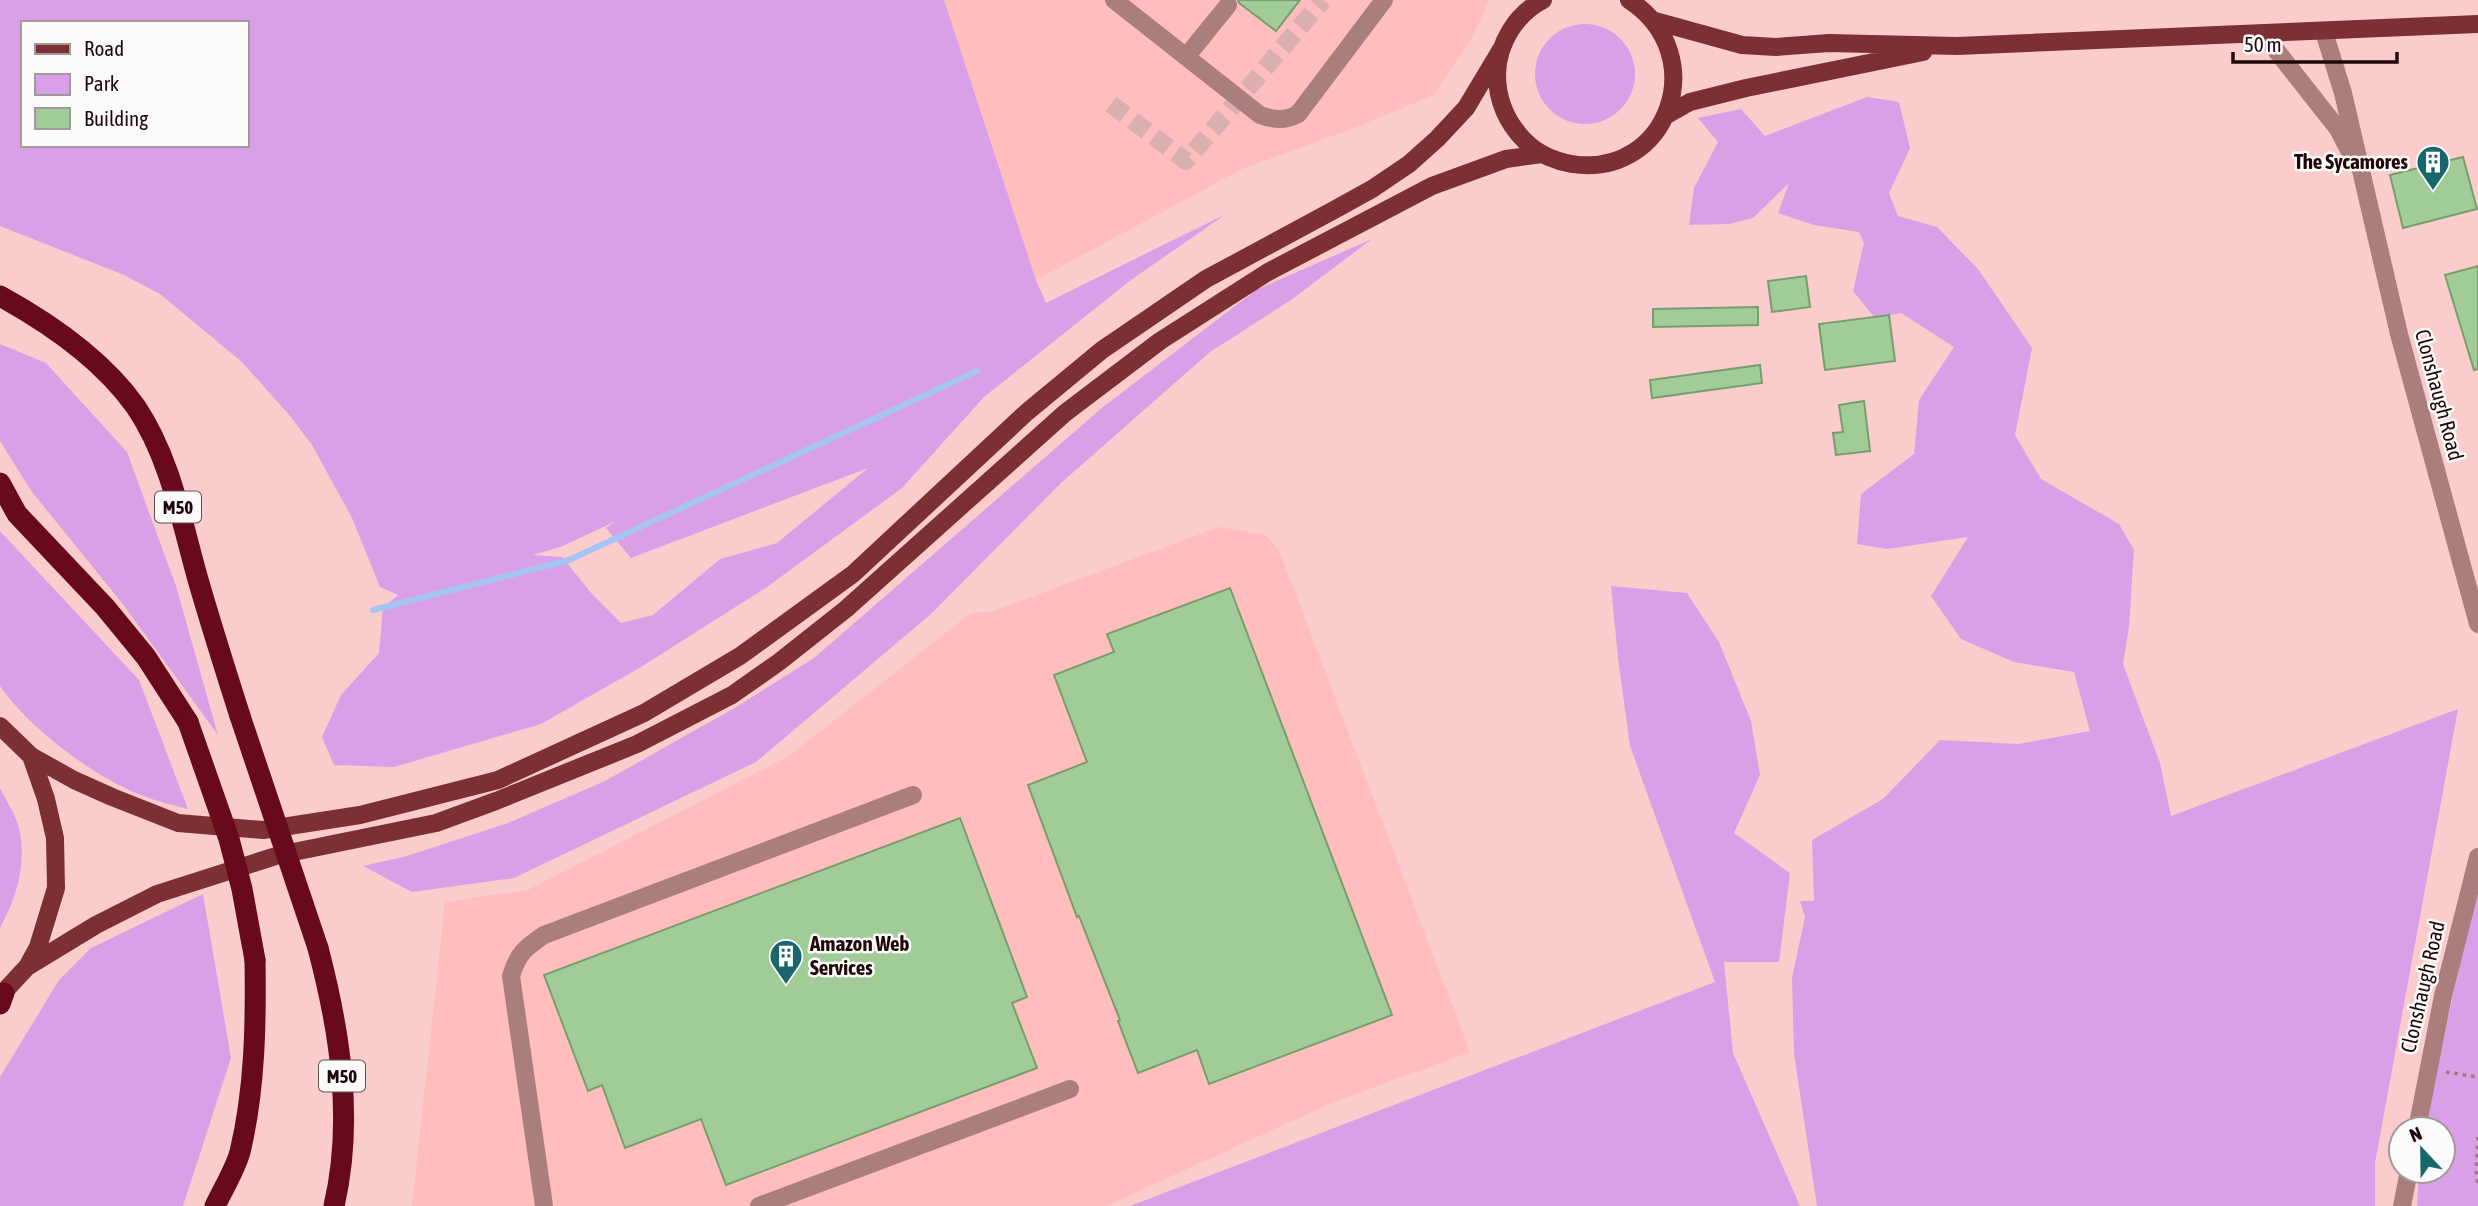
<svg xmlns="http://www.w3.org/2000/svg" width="2478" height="1206" font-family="'Asap Condensed',sans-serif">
  <rect width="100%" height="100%" fill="#facdcc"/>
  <path fill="#ffbdbd" d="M944 0H1489L1473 36 1434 95 1346 131 1242 169 1036 280Z
    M1219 527 1265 535 1279 550 1470 1052 1332 1103 1106 1206H412L445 902 528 890 789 756 971 613 991 612Z"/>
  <path fill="#d9a0e8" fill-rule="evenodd" d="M0 0H944L1036 280 1046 303 1226 214 1131 280 984 397 902 488 767 587 641 667 541 724 394 767 334 765 322 737 341 695 379 653 383 608 398 595 380 587 352 518 312 445 290 416 242 362 160 294 124 275 0 226ZM23 23H247V145H23ZM868 468 777 543 720 559 653 615 621 623 592 594 562 557 533 555 563 546 616 521 606 528 631 558Z
    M1535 74a50 50 0 1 1 100 0a50 50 0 1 1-100 0Z
    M1867 97 1899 102 1910 148 1889 193 1898 216 1937 227 1978 269 2032 348 2015 435 2041 479 2119 524 2134 550 2129 627 2123 664 2160 763 2171 816 2458 709 2375 1163V1206H1817L1794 1054 1792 978 1805 917 1800 901H1814L1812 840 1883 799 1940 740 2019 744 2090 731 2074 672 2014 662 1961 639 1931 596 1968 537 1887 549 1857 544 1861 494 1914 454 1919 400 1954 347 1901 313 1875 318 1853 291 1864 243 1859 232 1814 225 1778 213 1789 183 1753 218 1729 224 1689 225 1694 188 1718 142 1698 118 1741 109 1765 136Z
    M1372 239 1291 300 1210 352 1061 483 931 614 756 762 514 878 412 892 363 866 407 856 508 823 605 781 738 706 814 658 1103 407 1256 290Z
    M0 344 46 363 127 452 176 586 218 735 122 603 32 492 0 441Z
    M0 531 139 680 188 809C172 805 156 801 141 795 94 777 29 728 0 686Z
    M1611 586 1687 593 1719 642 1751 721 1760 775 1734 833 1790 873 1779 962H1724L1733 1053 1800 1206H1130L1715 982 1630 746 1618 658Z
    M0 788C6 800 16 815 19 828 27 864 17 896 0 928Z
    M2478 875V1206H2417L2419 1171H2443V1129H2425Z
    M203 894 231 1058 183 1206H0V1077L59 980 91 948Z"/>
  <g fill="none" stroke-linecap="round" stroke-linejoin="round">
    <path stroke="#a6c5f4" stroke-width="6" d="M373 610 569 560 977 371"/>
  </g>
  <path fill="#a1cb97" stroke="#779f6d" stroke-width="2" d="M1238 0H1300L1276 31 1239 3Z
    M2463 157 2477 209 2403 228 2390 175Z
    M2478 266V369L2474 370 2445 275Z
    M1806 276 1810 307 1772 312 1768 281Z
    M1758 307V325L1653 327V309Z
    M1889 315 1895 361 1825 370 1819 324Z
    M1760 365 1762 383 1652 398 1650 380Z
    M1864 401 1870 451 1836 455 1833 433 1843 432 1839 405Z
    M1230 588 1392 1015 1209 1084 1197 1050 1138 1073 1118 1021 1120 1020 1079 916 1077 917 1028 785 1087 762 1054 675 1114 652 1107 634Z
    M960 818 1027 997 1012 1003 1037 1068 726 1185 701 1119 625 1148 602 1085 588 1091 544 975Z"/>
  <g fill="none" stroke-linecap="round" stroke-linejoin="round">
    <path stroke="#d9afaf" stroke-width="18" stroke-dasharray="18 9" stroke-linecap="butt" d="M1111 104 1186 161 1323 0"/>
    <path stroke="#a07b7b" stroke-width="3.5" stroke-dasharray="3.5 5" stroke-linecap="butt" d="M2446 1072 2478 1077
      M2478 1137 2476 1171 2478 1187"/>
    <path stroke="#ab7e7e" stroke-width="18" d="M1114 0 1260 115C1274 120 1285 121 1298 114L1384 0
      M2324 32 2343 93 2399 334 2478 624
      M2259 34 2268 40 2338 129 2350 152
      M1186 57 1228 5
      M2417 1129 2443 996 2478 857
      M544 1206 511 976C518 953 525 948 544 935L913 795
      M759 1206 1070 1089
      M2402 1206 2409 1171"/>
    <path stroke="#7c3034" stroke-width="18" d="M1543 0C1516 14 1498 43 1497 74 1497 100 1507 123 1525 141 1538 154 1555 161 1572 164 1668 179 1713 55 1629 0
      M1655 21 1742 45 1776 47 1829 43 1957 46 2478 24
      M1665 116 1690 102 1746 88 1923 52
      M0 726 31 756 46 799 55 838 56 888 38 947 27 967 0 996
      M31 756 74 780 112 797 178 823 263 830 360 815 498 780 644 713 740 656 853 574 1027 412 1102 350 1206 279 1334 210 1372 189 1409 164 1437 139 1466 108 1502 48
      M27 967 96 925 157 894 279 855 436 823 496 801 637 744 732 695 779 662 846 609 1065 413 1160 341 1268 272 1432 186 1506 159 1542 154"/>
    <path stroke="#680a1b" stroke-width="21" d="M0 296C51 324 102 359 136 407 171 459 182 524 199 583 212 628 226 672 240 716
      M0 483 17 514 105 607 146 657 188 722
      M318 948C340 1032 354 1120 334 1206
      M0 1004 4 993
      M215 1206C223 1189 235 1170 240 1152 255 1089 256 1024 255 960"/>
    <path stroke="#680a1b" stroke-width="21" d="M240 716 318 948
      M188 722 229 839 242 889 255 960"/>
  </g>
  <defs>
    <symbol id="building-pin" viewBox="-11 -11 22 30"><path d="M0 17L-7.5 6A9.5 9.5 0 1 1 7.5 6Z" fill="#19676a" stroke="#fbfbfb"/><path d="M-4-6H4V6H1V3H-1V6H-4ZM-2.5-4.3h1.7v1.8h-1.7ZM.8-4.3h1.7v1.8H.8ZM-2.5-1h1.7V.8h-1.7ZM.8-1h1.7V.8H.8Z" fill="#fff"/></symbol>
  </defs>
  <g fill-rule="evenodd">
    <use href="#building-pin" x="2414" y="143" width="38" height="52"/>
    <use href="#building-pin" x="767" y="937" width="38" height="52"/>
  </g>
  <g text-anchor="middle" stroke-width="5" stroke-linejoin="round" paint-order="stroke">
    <g fill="#fbfbfb" stroke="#625052" stroke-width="2">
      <rect x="155" y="491.5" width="46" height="31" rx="5"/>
      <rect x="319" y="1060.5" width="46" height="31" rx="5"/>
    </g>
    <g font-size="19" font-weight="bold" fill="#200709">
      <text x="178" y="514">M50</text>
      <text x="342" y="1083">M50</text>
    </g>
    <g font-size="21" font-weight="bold" fill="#200709" stroke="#fbfbfb" text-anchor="end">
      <text x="2408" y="169">The Sycamores</text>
      <text x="810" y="951" text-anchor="start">Amazon Web<tspan x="810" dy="24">Services</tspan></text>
    </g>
    <g font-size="21" fill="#200709" stroke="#fbfbfb">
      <text transform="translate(2439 395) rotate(75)" y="7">Clonshaugh Road</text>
      <text transform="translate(2423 987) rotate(-77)" y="7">Clonshaugh Road</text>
    </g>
  </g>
  <rect x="21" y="21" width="228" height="126" fill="#fbfbfb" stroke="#a3999a" stroke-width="2"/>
  <rect x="35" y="44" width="35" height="10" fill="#7c3034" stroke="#a3999a" stroke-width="2"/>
  <text x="84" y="56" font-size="21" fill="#200709">Road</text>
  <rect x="35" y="74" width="35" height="21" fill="#d9a0e8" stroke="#a3999a" stroke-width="2"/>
  <text x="84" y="91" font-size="21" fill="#200709">Park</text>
  <rect x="35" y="108" width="35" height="21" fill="#a1cb97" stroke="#a3999a" stroke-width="2"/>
  <text x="84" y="126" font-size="21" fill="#200709">Building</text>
  <g transform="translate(2422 1150) rotate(338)"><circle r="33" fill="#fbfbfb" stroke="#a3999a" stroke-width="2"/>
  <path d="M0-5L12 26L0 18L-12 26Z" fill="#19676a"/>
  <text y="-10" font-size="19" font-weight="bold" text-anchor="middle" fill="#200709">N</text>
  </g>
  <path d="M2233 52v10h164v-10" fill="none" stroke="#200709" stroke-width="3.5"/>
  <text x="2244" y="52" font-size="21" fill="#200709" stroke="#fbfbfb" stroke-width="5" paint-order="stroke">50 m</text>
</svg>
